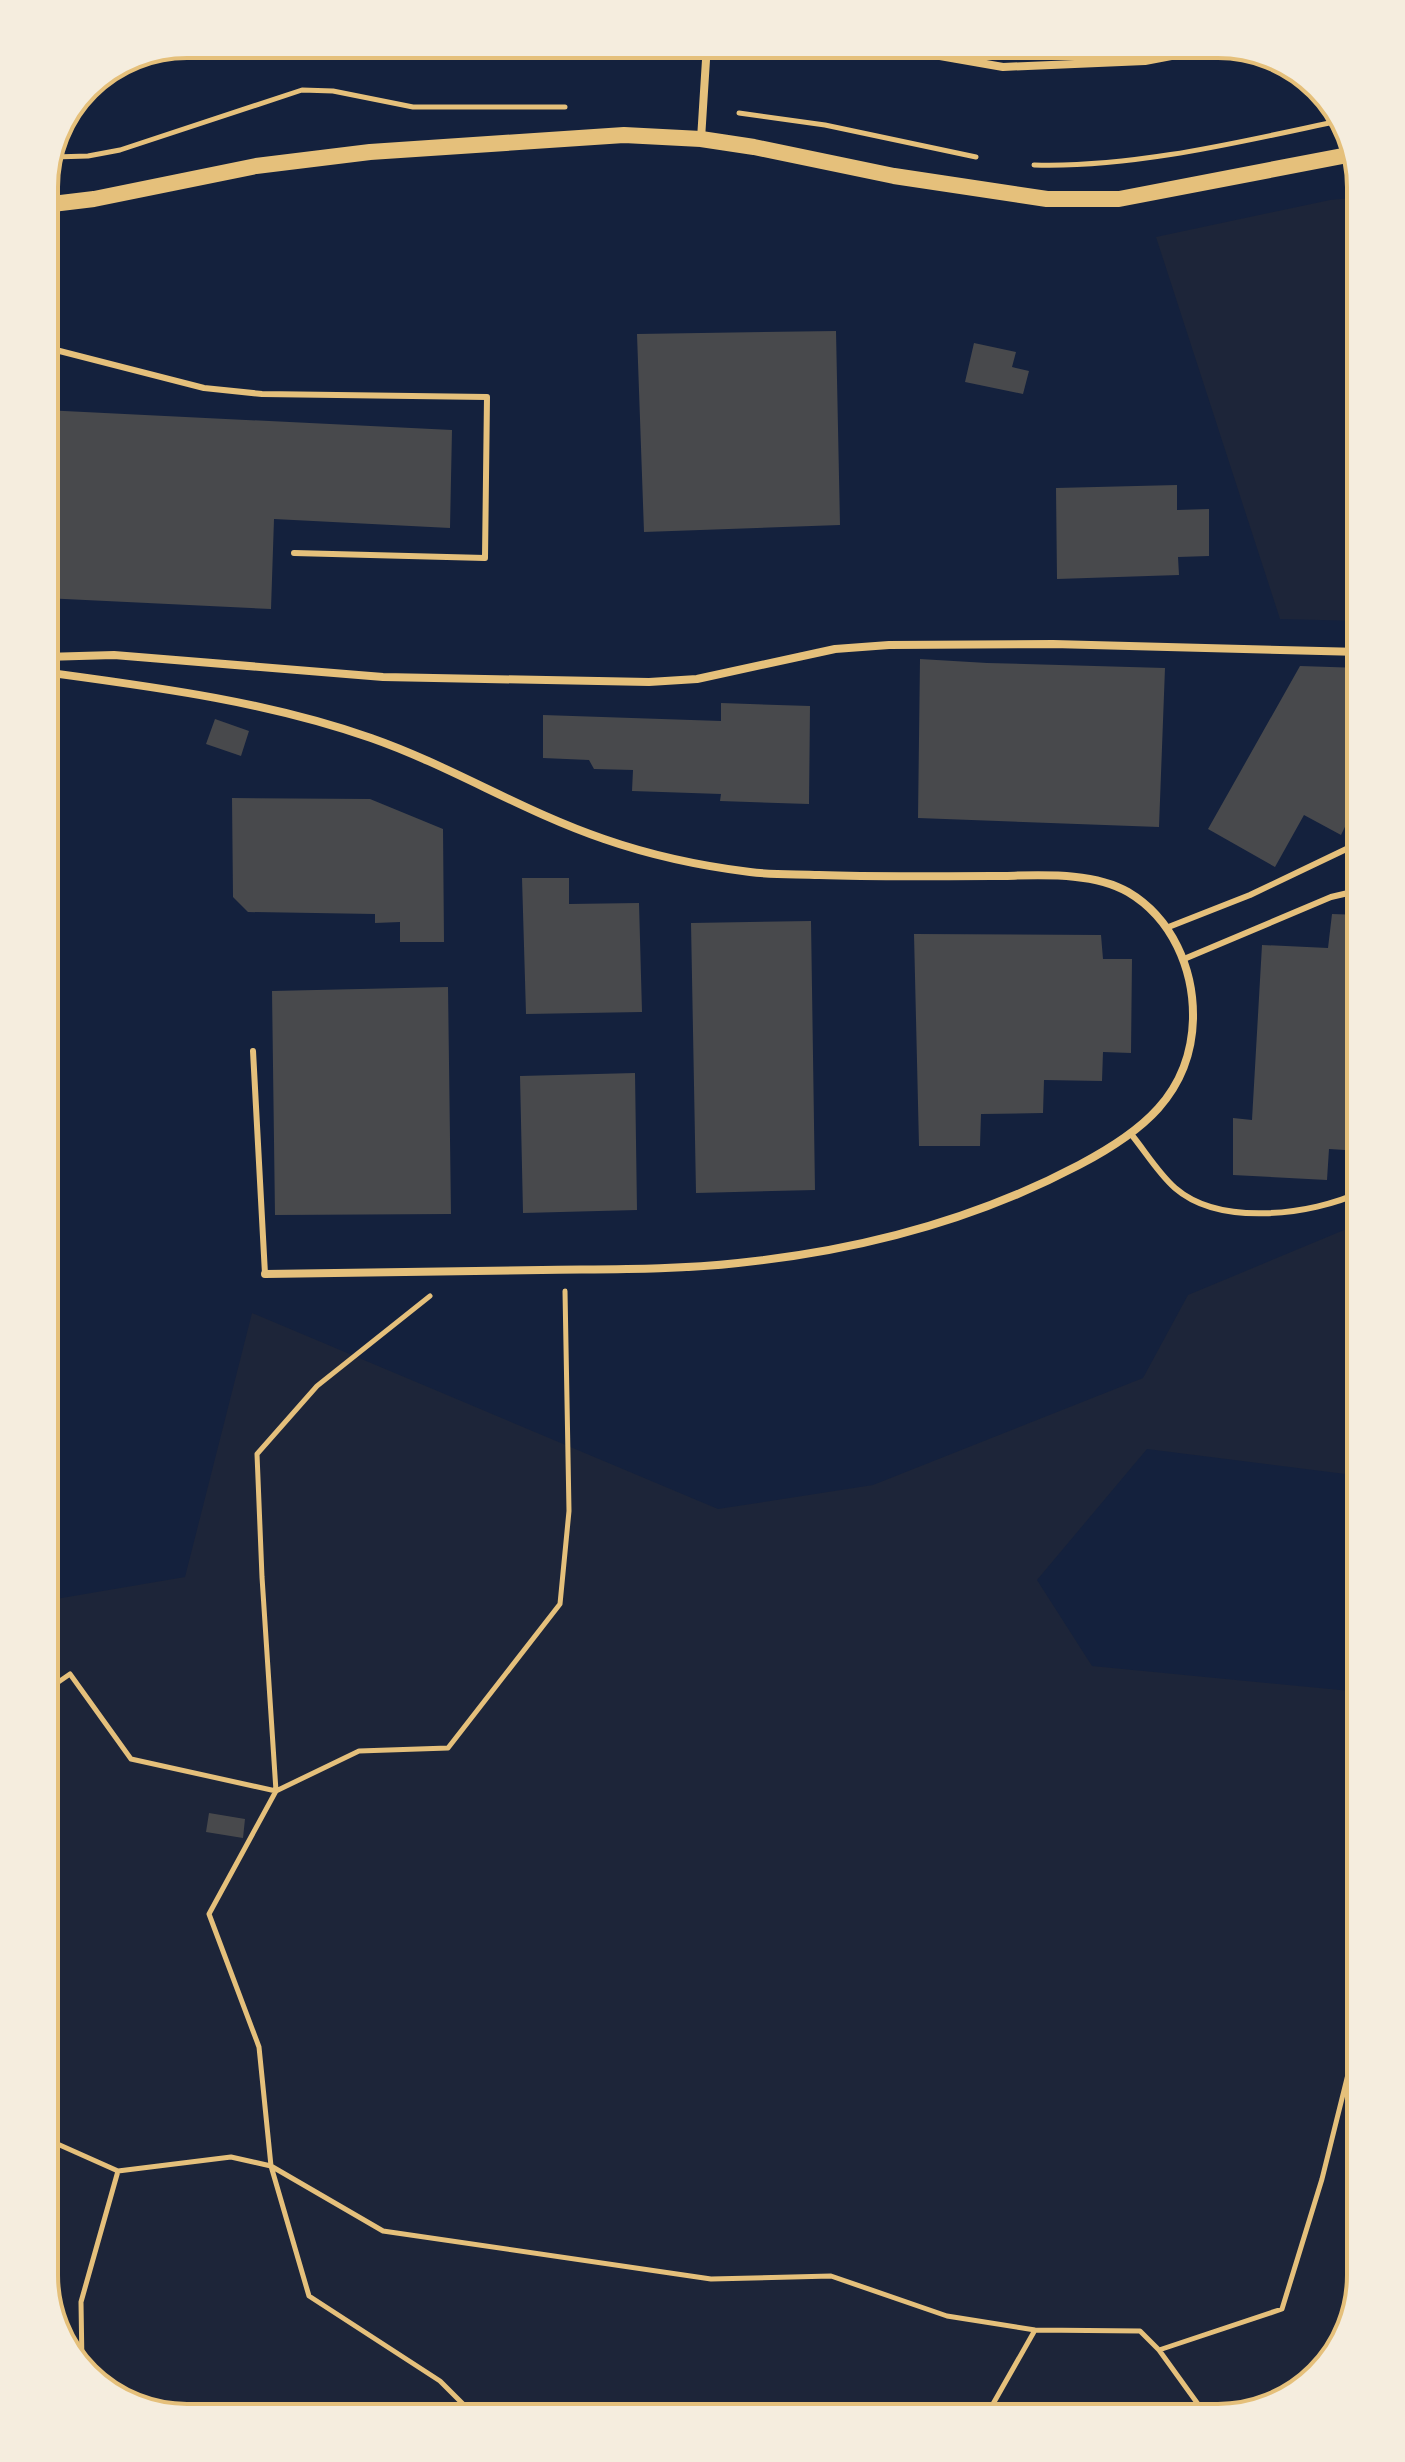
<svg xmlns="http://www.w3.org/2000/svg" width="1405" height="2462" font-family="'Source Serif 4',serif">
  <rect width="100%" height="100%" fill="#14213d"/>
  <path fill="#1d2539" d="M1361 197V621L1280 619 1156 237 1330 200Z
    M1361 1223V1476L1147 1449 1037 1580 1092 1666 1361 1692V2276L1337 2354 1281 2403 1218 2418H178L107 2394 59 2338 44 2275V1601L185 1577 252 1313 718 1509 873 1485 1143 1378 1188 1295Z"/>
  <path fill="#48494c" d="M836 331 840 525 644 532 637 334Z
    M974 343 1016 352 1012 367 1029 371 1023 394 965 382Z
    M44 410 452 430 450 528 274 519 271 609 44 598Z
    M1177 485V510L1209 509V556L1178 557 1179 575 1057 579 1056 488Z
    M920 659 987 663 1165 668 1159 827 918 818Z
    M1300 666 1361 668V794L1341 835 1304 815 1275 867 1208 829Z
    M721 703 810 706 809 804 720 801 721 794 632 791 633 770 594 769 589 760 543 758V715L721 721Z
    M215 719 249 731 241 756 206 744Z
    M232 798 370 799 443 829 444 942H400V922L375 923V914L248 912 233 897Z
    M522 878H569V904L639 903 642 1012 526 1014Z
    M1332 914 1361 915V1151L1329 1149 1327 1180 1233 1175V1118L1252 1120 1262 945 1328 948Z
    M811 921 815 1190 696 1193 691 923Z
    M914 934 1101 935 1103 959H1132L1131 1053 1103 1052 1102 1081 1044 1080 1043 1113 981 1114 980 1146H919Z
    M448 987 451 1214 275 1215 272 991Z
    M635 1073 637 1210 523 1213 520 1076Z
    M209 1813 245 1819 243 1838 206 1832Z"/>
  <g fill="none" stroke-linecap="round" stroke-linejoin="round">
    <path stroke="#e5c07b" stroke-width="5" d="M739 113 825 125 976 157
      M54 157 88 156 120 150 302 90 333 91 413 107H565
      M1034 165C1135 168 1244 141 1343 120
      M430 1296 317 1386 257 1454 262 1577 276 1791 209 1914 259 2047 271 2166 309 2296 440 2381 477 2418
      M44 1692 70 1674 131 1759 276 1791 359 1751 448 1748 560 1604 569 1511 565 1291
      M44 2138 118 2171 231 2157 271 2166 383 2231 711 2279 831 2276 947 2316 1035 2330 1140 2331 1159 2350 1208 2418
      M1159 2350 1282 2309 1322 2179 1361 2022
      M82 2365 81 2302 118 2171
      M985 2418 1035 2330"/>
    <path stroke="#e5c07b" stroke-width="6" d="M44 347 204 388 262 394 487 397 485 558 294 553
      M1166 928 1250 895 1361 842
      M1184 959 1331 897 1361 890
      M253 1051 265 1274
      M1131 1134C1145 1151 1158 1173 1175 1188 1220 1227 1311 1215 1361 1192"/>
    <path stroke="#e5c07b" stroke-width="8" d="M871 44 1003 67 1145 61 1229 45
      M701 139 707 44
      M44 657 114 655 383 677 649 682 697 679 835 649 889 645 1053 644 1361 652
      M44 672C155 687 265 701 371 738 451 766 524 812 604 839 650 855 701 866 750 872 773 875 796 874 819 875 877 877 934 876 992 876 1034 876 1090 870 1128 892 1172 918 1194 969 1193 1019 1191 1095 1140 1133 1079 1165 973 1221 856 1251 738 1263 673 1270 607 1269 542 1270 449 1272 357 1273 265 1274"/>
    <path stroke="#e5c07b" stroke-width="16" d="M44 205 94 199 256 166 370 152 624 135 701 139 754 147 894 176 1047 199H1119L1353 154"/>
  </g>
  <path d="M0 0H1405V2462H0ZM187 58H1218A129 129 0 0 1 1347 187V2275A129 129 0 0 1 1218 2404H187A129 129 0 0 1 58 2275V187A129 129 0 0 1 187 58Z" fill="#f5edde" fill-rule="evenodd"/>
  <path fill="none" stroke="#e5c07b" stroke-width="4" d="M187 58H1218A129 129 0 0 1 1347 187V2275A129 129 0 0 1 1218 2404H187A129 129 0 0 1 58 2275V187A129 129 0 0 1 187 58Z"/>
</svg>
